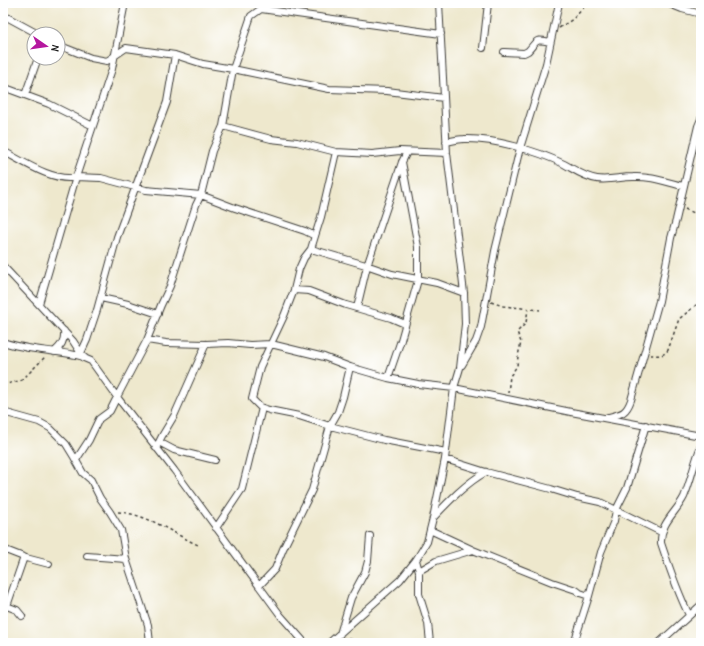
<svg xmlns="http://www.w3.org/2000/svg" width="704" height="646" font-family="'Patrick Hand',sans-serif">
  <rect width="100%" height="100%" fill="#fff"/>
  <filter id="ink" filterUnits="userSpaceOnUse"><feTurbulence type="fractalNoise" baseFrequency=".025" numOctaves="2"/><feDisplacementMap in="SourceGraphic" scale="8" xChannelSelector="R" yChannelSelector="G"/><feConvolveMatrix kernelMatrix="1 2 1 2 8 2 1 2 1" color-interpolation-filters="sRGB"/></filter>
  <filter id="wash" filterUnits="userSpaceOnUse"><feTurbulence type="fractalNoise" baseFrequency=".012" numOctaves="4" result="noise"/><feDisplacementMap in="SourceGraphic" scale="16" xChannelSelector="R" yChannelSelector="G"/><feGaussianBlur stdDeviation="0.9" result="paint"/><feColorMatrix in="noise" values="0 0 0 0 0 0 0 0 0 0 0 0 0 0 0 0 0 1.4 0 .05"/><feComposite in="paint" operator="in"/></filter>
  <g filter="url(#wash)">
    <rect width="100%" height="100%" fill="#eee8cd"/>
  </g>
  <g filter="url(#ink)">
    <g fill="none" stroke-linecap="round" stroke-linejoin="round">
      <defs>
        <path id="minor" d="M667 3 682 9 701 14
          M3 15 38 34
          M441 34 261 9 251 16 233 69 329 89 387 91 444 98
          M58 45 91 58 107 61 126 48 175 55 203 64 233 69 223 126 271 139 297 142 336 152 372 154 400 151 447 153
          M483 48 488 3
          M504 52 524 53 528 51C538 40 534 39 550 42
          M3 87 49 104 93 126
          M25 95 38 58
          M446 142C452 141 458 139 464 139 493 138 538 151 564 164 575 170 584 177 597 179 609 181 620 177 633 177 651 176 666 182 683 186
          M3 151C22 161 55 183 76 177L112 69 125 3
          M315 236 321 217 336 152
          M311 249 369 266 392 274 437 283 464 293
          M3 266 73 341 84 358 91 361 117 397 147 340 166 343 206 344 228 343 250 345 271 344 324 357 350 367 388 378 418 384 454 388 571 412 701 436
          M294 290 309 291 346 305 391 318 405 324
          M101 298 128 304 158 314
          M39 304 76 177 101 178 146 190 201 195 235 208 305 231 315 236 311 249 304 258 299 269 294 290 284 316 260 367 252 399 260 407 269 410 299 416 330 426 384 440 446 452
          M357 308 367 266 402 162 407 152
          M147 340 161 305 170 286 196 205 201 195 212 151 223 126
          M3 342C29 351 57 350 84 357
          M54 352C61 346 65 341 64 331
          M81 353 87 340 97 310 117 237 167 102 175 55
          M462 365 476 341 481 327 495 251 520 148 546 64 559 3
          M388 378 401 340 418 280V247L402 162
          M3 412 39 422 50 428 66 444 74 457 83 473 91 480 100 498 110 512 121 530 126 559 148 625 150 643
          M608 417C621 414 626 414 631 400L659 301 671 238 676 220 698 126 701 119
          M159 442 174 450 215 460
          M156 448 162 436 174 416 206 344
          M445 459 486 472 551 489 577 497 600 502 661 532
          M76 460 89 440 99 419 110 411 117 397 174 470 281 616 305 643
          M433 518C449 501 466 483 486 472
          M216 528 242 489 262 408
          M430 530 473 550 552 582 576 590 580 593 589 596
          M3 549 26 558 49 564
          M87 556 126 559
          M416 560 419 571V594L428 623 430 643
          M419 571 436 561 473 550
          M259 586 275 569 283 549 312 490 330 426 338 412 343 397 350 367
          M4 605 17 610 22 616
          M7 606 24 557
          M689 615C678 593 669 567 661 543 660 523 676 513 684 497 691 481 694 463 701 446
          M340 634 351 598 365 572 368 561 370 536
          M333 640 352 643
          M329 643 400 580 416 560 427 542 433 518 445 459 454 388 460 368 465 324 464 293 447 153 439 3
          M574 643 589 596 601 552 614 521 616 510 627 488 646 425
          M659 643 701 605"/>
      </defs>
      <use href="#minor" stroke="#3c3b37" stroke-width="8"/>
      <path stroke="#3c3b37" stroke-width="1.5" stroke-dasharray="3 3" stroke-linecap="butt" d="M559 28 573 19 588 3
        M685 209 701 216
        M491 302 503 306 540 310
        M650 355C657 355 663 357 668 350L679 319 695 306 701 299
        M3 385 22 380 45 357
        M508 393 510 376 517 366 518 356 520 347 521 342 517 332 526 323 528 309
        M118 512C148 514 172 533 198 545"/>
      <use href="#minor" stroke="#fff" stroke-width="6"/>
    </g>
  </g>
  <rect width="704" height="646" fill="none" stroke="#fff" stroke-width="16"/>
  <g transform="translate(46 46) rotate(103)"><circle r="19" fill="#ffffff" stroke="#a4a4a4"/>
  <path d="M0-3L7 15L0 10L-7 15Z" fill="#b5179e"/>
  <text y="-6" font-size="11" font-weight="bold" text-anchor="middle" fill="#1c1c1c">N</text>
  </g>
</svg>
